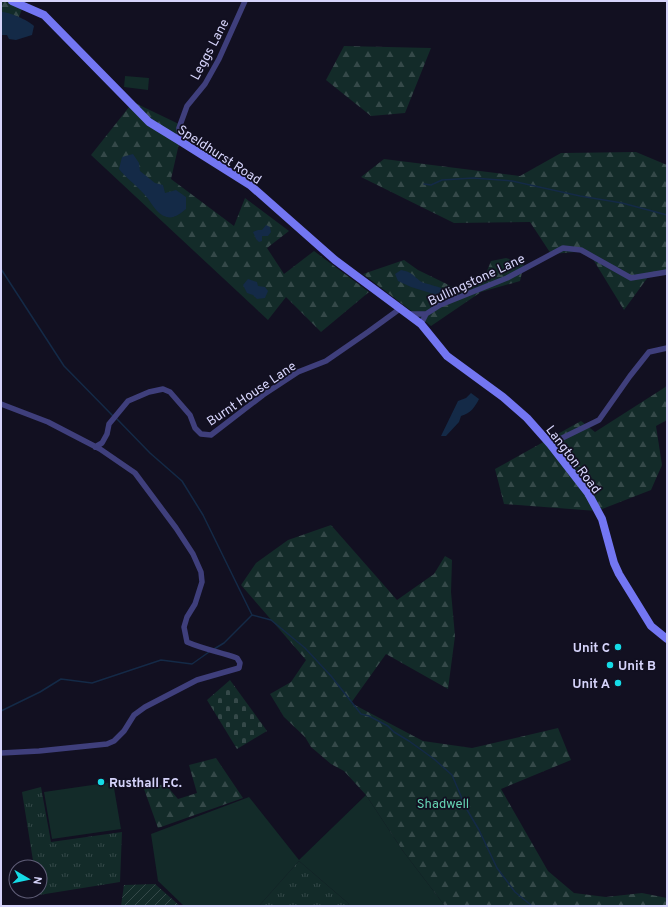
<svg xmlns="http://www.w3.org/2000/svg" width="668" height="907" font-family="Overpass,sans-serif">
  <defs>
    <pattern id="forest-firs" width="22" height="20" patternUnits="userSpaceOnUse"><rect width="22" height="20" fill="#132b29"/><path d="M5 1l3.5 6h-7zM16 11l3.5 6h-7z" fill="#354949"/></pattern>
    <pattern id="cemetery-stones" width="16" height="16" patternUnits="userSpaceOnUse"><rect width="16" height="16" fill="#132b29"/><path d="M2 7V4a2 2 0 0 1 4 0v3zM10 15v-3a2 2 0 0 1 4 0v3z" fill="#354949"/></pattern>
    <pattern id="park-tufts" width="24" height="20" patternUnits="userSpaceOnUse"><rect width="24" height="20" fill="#132b29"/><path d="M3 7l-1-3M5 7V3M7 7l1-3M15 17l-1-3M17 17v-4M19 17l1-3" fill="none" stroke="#354949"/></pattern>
    <pattern id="garden-furrows" width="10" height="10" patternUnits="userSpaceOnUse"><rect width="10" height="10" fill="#132b29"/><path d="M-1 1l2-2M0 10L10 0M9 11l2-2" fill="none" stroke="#354949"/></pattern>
  </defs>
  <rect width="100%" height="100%" fill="#121021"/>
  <path fill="#132b29" d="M125 76 149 78 148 90 124 87Z
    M113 782 121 829 52 839 44 792Z
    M366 795 403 851 445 906H348L349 904 299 861 259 906H184L158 881 151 834 249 797 299 860Z"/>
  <path fill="url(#forest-firs)" d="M1 1H25L19 17 1 12Z
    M344 46 431 48 405 113 371 116 326 80Z
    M133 102 183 126 171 179 234 226 245 198 289 231 267 248 284 274 314 251 369 292 321 332 286 297 268 320 91 155Z
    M636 152 667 165V270L648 277 624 310 588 251 551 254 530 222 454 223 361 177 384 159 520 176 561 153Z
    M506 258 524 264 520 281 481 292 431 326 363 274 404 260 418 270 457 289 485 276 491 261Z
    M667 386V420L656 426 662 465 651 490 597 511 504 504 495 469 581 421 595 432Z
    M331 525 397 600 434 574 445 556 452 560 451 592 455 636 448 689 386 654 351 703 423 741 472 748 558 728 571 760 501 789 548 871 574 893 606 897 642 893 667 898V906H445L403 851 366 795 344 771 331 764 311 747 305 737 284 717 270 694 291 682 306 660 241 585 256 563 288 540Z
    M216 758 243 798 158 828 144 789 165 784 178 799 197 793 189 765Z"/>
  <path fill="url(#cemetery-stones)" d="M230 680 267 731 237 749 207 700Z"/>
  <path fill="url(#park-tufts)" d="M41 787 51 842 122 832 120 882 39 895 40 867H34L22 792Z
    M299 861 349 904 348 906H259Z"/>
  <path fill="url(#garden-furrows)" d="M155 884 180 906H121L124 885Z"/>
  <path fill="#142a47" d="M1 12C9 12 28 20 34 26L32 35 16 40 9 39 7 35H1Z
    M133 154 139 163 140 171 155 183 163 185 165 193 176 190 186 197V209C181 213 174 219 167 217 155 214 151 200 143 193 135 184 126 178 119 169L122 157Z
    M266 225 270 227 271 232 268 236H262V241L259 242 256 239 253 232 258 230H262Z
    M401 270C414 272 415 279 424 283 431 285 437 286 443 289L440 296 411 287 398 281 395 274Z
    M248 279 257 282 258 286 265 287 268 291 265 298 257 299 253 295 247 293 243 285Z
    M471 393 479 399C475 407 471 413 461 416L459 422 446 436H441L458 401 466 398Z"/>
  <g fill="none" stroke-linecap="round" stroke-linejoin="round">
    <path stroke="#142a47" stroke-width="1.5" d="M424 184 431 185 442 180 473 178 512 181 580 196 622 203 667 215
      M1 269 64 366 113 416
      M116 418 150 453 182 481 203 515 252 615 224 643 214 649
      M252 615 271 620 305 648 331 676 361 714 369 716 388 726 394 732 409 741 434 759 452 775 466 808 479 830 497 868 515 892 532 906
      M1 711 40 692 61 679 92 683 161 660 192 664 209 652"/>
    <path stroke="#3f3f7c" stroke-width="5.5" d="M180 141 179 128 187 106 205 84 219 59 245 1
      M409 314H426
      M421 324 426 314 440 305 507 278 563 248 581 250 631 278 667 272
      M1 404 48 422 73 435 100 449 135 473 176 528 193 554 201 572 202 582 195 604 187 617 184 627 187 642C203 649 220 652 237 658L240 663 239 668 197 680 145 707 134 715 124 731 114 741 107 744 39 751 1 753
      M550 444 599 420 630 376 649 352 667 348
      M95 447 102 443 107 434 109 424 128 401 149 392 163 389 170 392 190 415 195 428 201 434 211 435 263 395 298 372 326 361 368 332 401 308"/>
    <path stroke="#7376f2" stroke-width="8" d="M12 1 44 15 149 122 180 141 250 185 335 260 421 324 447 356 503 397 527 418 550 444 588 493 602 519 614 563 619 574 651 626 667 639"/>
  </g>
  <g fill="#15dbe6" stroke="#121021" stroke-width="1.5">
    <circle cx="618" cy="647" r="4"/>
    <circle cx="610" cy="665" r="4"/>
    <circle cx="618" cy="683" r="4"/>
    <circle cx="101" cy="782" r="4"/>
  </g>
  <g text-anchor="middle" stroke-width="3.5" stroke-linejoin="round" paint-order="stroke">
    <g font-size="13" fill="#d6d4fb" stroke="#121021">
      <text transform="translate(209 49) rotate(-62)" y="5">Leggs Lane</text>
      <text transform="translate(220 154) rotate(33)" y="5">Speldhurst Road</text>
      <text transform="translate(476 279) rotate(-25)" y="5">Bullingstone Lane</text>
      <text transform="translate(251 393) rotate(-34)" y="5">Burnt House Lane</text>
      <text transform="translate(574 459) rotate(53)" y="5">Langton Road</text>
    </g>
    <g font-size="13" font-weight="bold" fill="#d6d4fb" stroke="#121021" text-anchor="end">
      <text x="610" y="652">Unit C</text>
      <text x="618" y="670" text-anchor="start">Unit B</text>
      <text x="610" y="688">Unit A</text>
      <text x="109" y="787" text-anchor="start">Rusthall F.C.</text>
    </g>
    <g font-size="13" fill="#66d4b4" stroke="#121021">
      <text x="443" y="808">Shadwell</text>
    </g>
  </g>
  <rect width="668" height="907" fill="none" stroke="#d6d4fb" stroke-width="4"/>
  <g transform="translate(28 879) rotate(99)"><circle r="19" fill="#121021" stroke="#605e78"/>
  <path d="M0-3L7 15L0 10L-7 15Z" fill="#15dbe6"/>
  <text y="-6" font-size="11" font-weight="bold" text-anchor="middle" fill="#d6d4fb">N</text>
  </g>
</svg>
